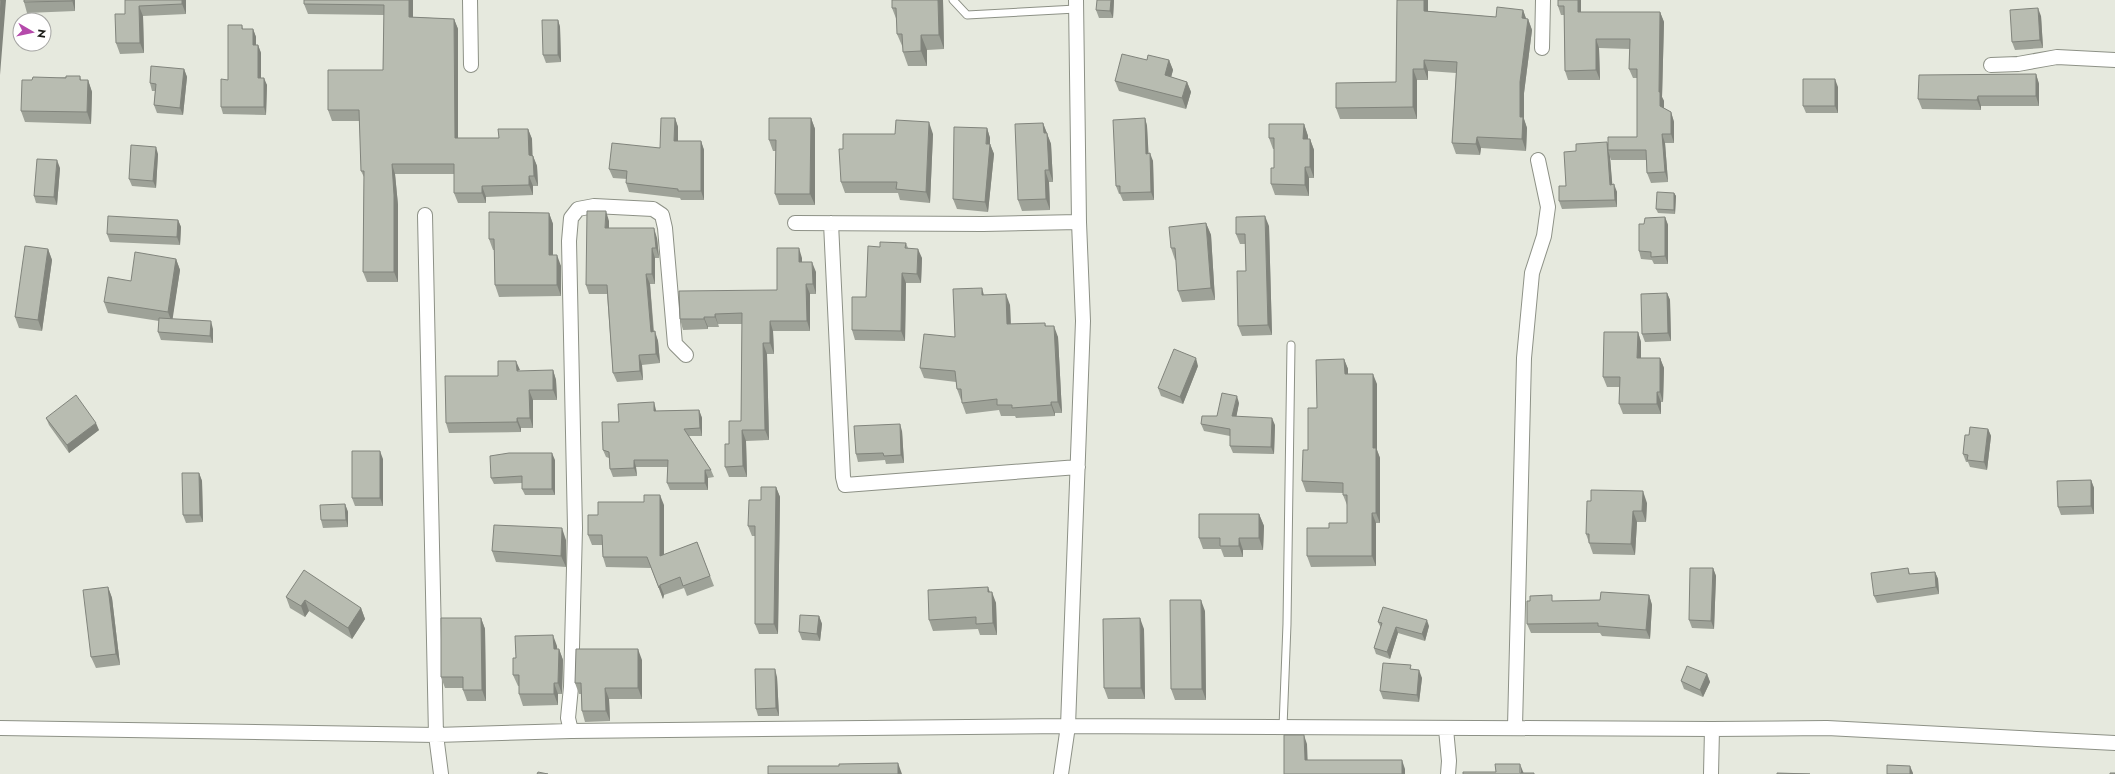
<svg xmlns="http://www.w3.org/2000/svg" width="2115" height="774" font-family="Jost,sans-serif">
  <rect width="100%" height="100%" fill="#e6e9de"/>
  <g fill="none" stroke-linecap="round" stroke-linejoin="round">
    <defs>
      <path id="service" d="M953 0 967 15 1076 9
        M1283 727 1287 624 1291 345"/>
      <path id="minor" d="M470 0 471 65
        M1542 48 1543 0
        M1991 65 2018 64 2057 57 2115 60
        M425 215 436 735 441 774
        M795 223 983 224 1079 222
        M831 223 843 477 845 485 1078 467
        M1515 727 1524 358 1532 273 1544 236 1548 207 1538 160
        M0 728 436 735 571 731 1068 726 1712 729 1827 728 2115 743
        M1446 729 1449 761 1448 774
        M571 731 568 718 571 687 575 528 569 241 571 218 578 209 594 206 653 209 662 215 665 228 675 344 686 355
        M1061 774 1068 726 1083 321 1079 222 1076 0
        M1711 774 1712 729"/>
    </defs>
    <use href="#service" stroke="#8d9186" stroke-width="9"/>
    <use href="#minor" stroke="#8d9186" stroke-width="16"/>
    <use href="#service" stroke="#fff" stroke-width="7"/>
    <use href="#minor" stroke="#fff" stroke-width="14"/>
  </g>
  <path fill="#9ea298" d="M24 0H75V11L27 13 24 2Z
    M125 0H186V14L143 16 144 53 120 54 116 43 125 14Z
    M304 0H413V17L454 19 458 29V138H499L528 129 532 139V155L533 156 537 166 538 186H533V195L486 197V203H458L454 193V174H395L398 205V282H367L363 272 364 177 361 171 360 121H332L328 110 383 70 384 15 308 14 304 4Z
    M892 0H943L944 49 927 50V66H908L903 52V48L897 34V21L892 8Z
    M1114 0 1113 18H1099L1096 10Z
    M1397 0H1428V11L1496 17 1523 10 1526 19H1528L1532 30 1524 93V119L1527 128 1526 151 1481 148 1480 155 1456 154 1452 143 1456 73 1428 71V80H1417V119H1340L1336 108 1396 82Z
    M1558 0 1581 12H1660L1664 22 1662 97 1664 101V108L1671 112 1674 122V143H1665L1668 182 1651 183 1647 173 1646 160H1611L1610 157 1612 185 1617 192V207L1562 209 1559 201 1566 186 1576 151 1608 144 1637 137V78H1633L1629 69 1630 49 1599 48 1600 80H1568L1565 71 1564 15H1561L1558 6Z
    M2041 16 2043 48 2015 50 2012 42Z
    M558 20 560 27 561 62 546 63 543 55Z
    M242 25 243 29H253L256 37V45H258L261 53V78L267 85 266 115 223 114 221 107Z
    M1147 60H1169L1173 70 1171 77 1187 82 1191 92 1186 109 1119 91 1115 81Z
    M184 69 187 77 183 115 157 113 154 105 155 91H152L150 83Z
    M2036 74 2039 84V106H1981V110L1922 109 1918 99Z
    M80 76 81 80H88L92 92 91 124 25 122 21 111 32 80Z
    M1838 87V113H1806L1803 106Z
    M675 118 678 127V141H701L704 150V200H681L680 198 629 192 626 183 627 179 613 178 609 169 660 148Z
    M811 118 815 129V205H779L775 194 776 151H773L769 140Z
    M1145 118 1147 126 1148 154 1153 161 1154 200 1123 201 1120 194H1119L1116 186Z
    M1043 123 1051 144 1053 182H1049L1050 210 1022 211 1018 200Z
    M1304 124 1308 136V139H1310L1314 150V178H1309V196L1275 195 1271 184 1274 168V149H1273L1269 138Z
    M987 128 990 138V144L994 154 988 212 957 209 953 199Z
    M895 134H933L930 203 900 200 898 193H845L841 182 843 149Z
    M158 154 156 188 132 186 129 179Z
    M60 168 57 205 36 203 34 196Z
    M1674 193 1676 196 1675 214 1658 213 1656 209Z
    M549 213 553 224V255L561 266V296L499 297 495 285 494 250H493L489 239Z
    M1665 217 1668 225V264H1654L1652 260 1641 259 1639 251Z
    M178 220 181 227 180 245 110 242 107 234Z
    M609 221V228L657 238 659 258H655V284H650L654 331 658 341 660 363 642 365 643 380 617 382 613 373 607 294H589L586 285Z
    M1206 223 1211 235 1215 300 1182 302 1178 291 1176 260H1175L1171 248Z
    M1269 226 1272 335 1242 336 1238 326 1246 271 1245 244H1240L1236 234Z
    M906 243 908 248 922 258 921 283H906L905 341 855 340 852 330 866 297 880 247Z
    M48 249 52 260 42 331 19 328 15 317Z
    M802 258V262L816 272V294H810V331H773L774 354H767L769 440 746 441 747 477H729L725 467 729 444 741 421 742 324H718L719 327H708V329L683 330 680 319 777 290Z
    M176 259 180 270 172 319 213 329V343L161 340 158 332 159 321 108 313 104 302 131 281Z
    M1667 293 1670 300 1671 341 1645 342 1642 334Z
    M984 295 1010 305 1011 324 1045 323 1046 326 1058 337 1062 413H1055V416L1016 418 1015 416H1001L999 410 966 414 962 403V400H961L957 389 956 382 924 378 920 368 955 337Z
    M1638 332 1641 342V358H1660L1664 368 1663 402H1661V414H1623L1619 404 1620 387H1607L1603 377Z
    M1344 359 1348 369V374L1377 384V450L1380 458V523H1376V566L1311 567 1307 556 1329 528 1347 523V505L1343 495V493L1306 492 1302 481 1317 408Z
    M1198 366 1183 404 1161 396 1158 388Z
    M553 370 556 380 557 400H533V428H521V432L449 433 446 423 498 376Z
    M1239 403 1236 417 1275 425 1274 454 1233 453 1230 446V436L1204 431 1201 424 1217 416Z
    M656 410V411L699 410 702 418V436H689L711 470 714 477 708 478V490H670L667 483 668 467H636L637 476 613 477 610 469 609 458 606 457 603 450 619 422Z
    M46 418 99 430 69 453 49 425Z
    M1988 429 1991 436 1987 470 1970 467 1968 462H1966L1963 454 1969 435Z
    M902 431 904 463 886 464 885 460 858 462 856 454Z
    M383 459V506H355L352 498Z
    M555 460V495H525L522 489V483L494 484 491 478Z
    M199 473 202 481 203 522 186 523 183 515Z
    M2091 480 2094 488V514L2061 515 2058 507Z
    M776 487 780 497 778 634H759L755 624V536H752L748 526 761 500Z
    M1647 503 1646 522H1637L1635 555 1593 554 1586 534Z
    M345 504 348 512V527L323 528 321 520Z
    M664 505V555L697 542 714 586 687 596 684 588 664 595 663 599 651 568 606 567 603 557 602 545H592L588 535 598 515Z
    M1259 514 1264 526 1263 550H1243V557H1224L1221 549H1203L1199 538Z
    M566 540V567L496 562 492 551Z
    M1713 568 1716 576 1714 629 1692 628 1689 620Z
    M1908 568 1910 574 1935 572 1938 579 1939 594 1877 603 1874 596Z
    M108 587 112 598 120 665 96 668 91 657Z
    M990 592 996 603 997 635H980L978 629 933 631 929 620Z
    M1649 595 1652 605 1650 639 1602 636 1600 633H1531L1527 624 1554 601 1600 600Z
    M286 597 361 608 365 619 352 639 309 611 305 617 290 608Z
    M1205 611 1206 700H1175L1171 689Z
    M819 616 822 624 820 641 802 640 799 632Z
    M481 618 485 629 486 701H467L463 690V688H445L441 677Z
    M1378 622 1429 626 1425 641 1398 633 1390 659 1376 654 1374 648 1381 628Z
    M1144 629 1145 699H1108L1104 688Z
    M557 646V649H559L563 660 562 694H558V705L523 706 519 694V686H518L513 675 516 658Z
    M642 660V699H609L610 721 585 722 582 711 581 694H579L575 683Z
    M1412 669 1422 678 1419 702 1383 699 1380 691Z
    M1707 674 1710 682 1703 697 1684 689 1681 681Z
    M777 677 779 716H758L756 709Z"/>
  <path fill="#81847c" d="M1 0H6L0 75V18Z
    M72 0H75V11Z
    M182 0H186V14L182 4Z
    M409 0H413V27L409 17Z
    M938 0H943L944 49 939 35Z
    M1111 0H1114L1113 18 1110 11Z
    M1424 0H1428V22L1424 11Z
    M1578 0H1581V22L1578 12Z
    M139 6 143 16 144 53 140 43Z
    M2038 8 2041 16 2043 48 2040 40Z
    M1523 10 1527 21 1522 18Z
    M1660 12 1664 22 1662 97 1664 101V115L1660 106 1659 92Z
    M454 19 458 29V148L455 138Z
    M1528 19 1532 30 1524 93V119L1527 128 1526 151 1522 139 1520 117V82Z
    M558 20 560 27 561 62 558 55Z
    M253 29 256 37V53L253 45Z
    M921 35 927 50V66L921 51Z
    M1596 39 1599 48 1600 80 1596 70Z
    M258 45 261 53V85L258 78Z
    M1169 60 1173 70 1169 85 1165 75Z
    M1424 60 1428 71V80L1424 69Z
    M184 69 187 77 183 115 180 108Z
    M1413 69 1417 80V119L1413 107Z
    M2036 74 2039 84V106L2036 96Z
    M264 78 267 85 266 115 264 107Z
    M1835 79 1838 87V113L1835 106Z
    M88 80 92 92 91 124 87 112Z
    M1187 82 1191 92 1186 109 1182 98Z
    M1978 96 1981 106V110L1977 100Z
    M1671 112 1674 122V143L1671 134Z
    M675 118 678 127V150L674 141Z
    M811 118 815 129V205L810 194Z
    M1145 118 1147 126 1149 161 1146 154Z
    M929 122 933 134 930 203 926 192Z
    M1043 123 1051 144 1053 182 1049 170 1044 133Z
    M1304 124 1308 136V150L1303 139Z
    M987 128 990 138V144L994 154 988 212 985 202Z
    M528 129 532 139 533 166 529 155Z
    M1662 134 1665 143 1668 182 1665 172Z
    M1477 137 1481 148 1480 155 1476 144Z
    M1310 139 1314 150V178L1310 167Z
    M701 141 704 150V200L701 191Z
    M1607 142 1610 150H1608L1610 157 1613 192 1610 185Z
    M156 147 158 154 156 188 153 181Z
    M1150 153 1153 161 1154 200 1151 192Z
    M533 156 537 166 538 186 534 176Z
    M57 160 60 168 57 205 54 197Z
    M392 164 395 174 398 205V282L394 272Z
    M1305 167 1309 178V196L1305 185Z
    M1045 170 1049 182 1050 210 1046 199Z
    M529 176 533 186V195L529 185Z
    M1614 184 1617 192V207L1615 200Z
    M482 186 486 197V203L482 193Z
    M1674 193 1676 196 1675 214 1674 210Z
    M606 211 609 221V237L605 228Z
    M549 213 553 224V266L549 255Z
    M1265 216 1269 226 1272 335 1268 325Z
    M1665 217 1668 225V264L1665 256Z
    M178 220 181 227 180 245 177 237Z
    M1206 223 1211 235 1215 300 1211 288Z
    M654 228 657 238 659 258 656 248Z
    M652 248 655 258V284L652 274Z
    M799 248 802 258V272L799 262Z
    M48 249 52 260 42 331 38 320Z
    M918 249 922 258 921 283 917 274Z
    M557 255 561 266V296L557 285Z
    M176 259 180 270 172 323 168 312Z
    M812 262 816 272V294L813 284Z
    M902 273 906 283 905 341 901 331Z
    M646 274 650 284 654 341 651 332Z
    M806 284 810 294V331L807 321Z
    M982 288 985 299 982 295Z
    M1667 293 1670 300 1671 341 1668 333Z
    M1006 294 1010 305 1011 335 1007 324Z
    M715 314 718 324 719 327 715 317Z
    M704 317 708 327V329L704 319Z
    M211 321 213 329V343L210 336Z
    M770 321 773 331 774 354 770 343Z
    M1054 326 1058 337 1062 413 1058 402Z
    M655 331 658 341 660 363 656 354Z
    M1638 332 1641 342V368L1637 358Z
    M763 343 767 354 769 440 765 430Z
    M639 355 642 365 643 380 640 371Z
    M1196 358 1198 366 1183 404 1180 397Z
    M1660 358 1664 368 1663 402 1660 392Z
    M1344 359 1348 369V384L1345 374Z
    M516 361 520 370 517 371Z
    M553 370 556 380 557 400 553 390Z
    M1373 374 1377 384V450L1380 458V523L1376 513 1373 448Z
    M529 390 533 400V428L530 418Z
    M1657 392 1661 402V414L1657 404Z
    M1237 396 1239 403 1235 424 1232 416Z
    M654 402 656 410 657 418 654 411Z
    M1051 402 1055 413V416L1051 405Z
    M699 410 702 418V436L700 428Z
    M517 418 521 428V432L517 422Z
    M1272 418 1275 425 1274 454 1271 447Z
    M96 423 99 430 69 453 67 445Z
    M900 424 902 431 904 463 901 455Z
    M1988 429 1991 436 1987 470 1984 462Z
    M742 430 746 441 747 477 743 466Z
    M380 451 383 459V506L380 498Z
    M552 453 555 460V495L552 489Z
    M634 460 636 467 637 476 634 468Z
    M705 470 708 478V490L705 483Z
    M199 473 202 481 203 522 200 515Z
    M2091 480 2094 488V514L2091 506Z
    M776 487 780 497 778 634 774 624Z
    M1643 491 1647 503 1646 522 1642 511Z
    M660 495 664 505V567L660 556Z
    M345 504 348 512V527L346 520Z
    M1633 511 1637 522 1635 555 1631 544Z
    M1372 513 1376 523V566L1372 556Z
    M1259 514 1264 526 1263 550 1259 538Z
    M562 528 566 540V567L561 556Z
    M1239 538 1243 550V557L1239 546Z
    M1713 568 1716 576 1714 629 1711 621Z
    M1935 572 1938 579 1939 594 1936 587Z
    M660 585 664 595 663 599 659 588Z
    M108 587 112 598 120 665 116 654Z
    M988 587 992 598V592L996 603 997 635 993 623 988 592Z
    M1649 595 1652 605 1650 639 1646 630Z
    M305 600 309 611 305 617 301 606Z
    M1201 600 1205 611 1206 700 1202 689Z
    M361 608 365 619 352 639 348 628Z
    M819 616 822 624 820 641 817 634Z
    M481 618 485 629 486 701 482 690Z
    M1140 618 1144 629 1145 699 1141 688Z
    M1427 620 1429 626 1425 641 1422 634Z
    M1396 627 1398 633 1390 659 1387 652Z
    M553 635 557 646 558 660 554 649Z
    M559 649 563 660 562 694 558 683Z
    M638 649 642 660V699L638 688Z
    M775 669 777 677 779 716 776 708Z
    M1419 670 1422 678 1419 702 1417 695Z
    M1707 674 1710 682 1703 697 1700 690Z
    M554 683 558 694V705L554 694Z
    M605 688 609 699 610 721 606 711Z
    M1304 735 1307 744 1308 769 1305 760Z
    M1402 760 1405 769V774H1402Z
    M898 763 902 774H898Z
    M1520 764 1524 774H1521Z
    M1910 766 1913 773V774H1910Z"/>
  <path fill="#b8bcb1" stroke="#81847c" d="M0 0H1L0 18Z
    M24 0H72V1L24 2Z
    M125 0H182V4L139 6 140 43H116L115 14H125Z
    M304 0H409V17L454 19 455 138H499L498 129H528L529 155 533 156 534 176H529V185L482 186V193H454V164H392L394 195V272H363L364 171H361L359 110H328V70H383L384 5 304 4Z
    M892 0H938L939 35H921V51L903 52 902 34H897L896 8H892Z
    M1097 0H1111L1110 11 1096 10Z
    M1397 0H1424V11L1496 17 1497 7 1523 10 1522 18 1528 19 1520 82V117H1523L1522 139 1477 137 1476 144 1452 143 1457 62 1424 60V69H1413V107L1336 108V83L1396 82Z
    M1558 0H1578V12H1660L1659 92H1660V106L1671 112V134H1662L1665 172 1647 173 1646 150H1608V137H1637V69H1629L1630 39H1596V70L1565 71 1564 6H1558Z
    M2038 8 2040 40 2012 42 2010 10Z
    M542 20H558V55H543Z
    M228 25H242V29H253V45H258V78H264V107H221V79L228 80Z
    M1122 54 1147 60 1148 55 1169 60 1165 75 1187 82 1182 98 1115 81Z
    M151 66 184 69 180 108 154 105 156 84 150 83Z
    M2036 74V96H1978L1977 100 1918 99 1919 75Z
    M66 76H80V80H88L87 112 21 111 22 80H32L33 77 66 78Z
    M1803 79H1835V106H1803Z
    M661 118H675L674 141H701V191H678V189L626 183 627 171 609 169 612 143 660 148Z
    M769 118H811L810 194H775L776 140H769Z
    M1145 118 1146 154 1150 153 1151 192 1120 193V186H1116L1113 120Z
    M896 120 929 122 926 192 896 189 897 182H841L839 149H843V134H895Z
    M1043 123 1044 133H1047L1049 170H1045L1046 199 1018 200 1015 124Z
    M1269 124H1304L1303 139H1310V167H1305V185L1271 184V168H1274V138H1269Z
    M954 127 987 128 986 144H990L985 202 953 199Z
    M1607 142 1610 185 1614 184 1615 200 1559 201V186H1566L1564 152 1576 151V144Z
    M131 145 156 147 153 181 129 179Z
    M37 159 57 160 54 197 34 196Z
    M1657 192 1674 193V210L1656 209Z
    M587 211H606L605 228H654L656 248H652V274H646L651 332 655 331 656 354 639 355 640 371 613 373 607 285H586Z
    M489 212 549 213V255H557V285H495L494 239H489Z
    M108 216 178 220 177 237 107 234Z
    M1265 216 1268 325 1238 326 1237 271H1246L1245 234H1236V217Z
    M1665 217V256L1651 257V252L1639 251V224H1644L1645 218Z
    M1206 223 1211 288 1178 291 1175 248H1171L1169 227Z
    M880 242 906 243 905 248 918 249 917 274 902 273 901 331 852 330V297H866L868 246 880 247Z
    M25 246 48 249 38 320 15 317Z
    M777 248H799V262H812L813 284H806L807 321H770V343H763L765 430H742L743 466 725 467V444H729V421H741L742 313 715 314V317H704V319H680L679 291 777 290Z
    M135 252 176 259 168 312 104 302 108 277 131 281Z
    M982 288V295L1006 294 1007 324 1045 323V326H1054L1058 402H1051V405L1012 408V405H997V399L962 403 961 389H957L955 371 920 368 924 334 955 337 953 289Z
    M1667 293 1668 333 1642 334 1641 294Z
    M159 318 211 321 210 336 158 332Z
    M1604 332H1638L1637 358H1660V392H1657V404H1619L1620 377H1603Z
    M1174 349 1196 358 1180 397 1158 388Z
    M1344 359 1345 374H1373V448H1376V513H1372V556H1307V528H1329V523H1347V495H1343V483L1302 481 1303 450H1308V408H1317L1316 360Z
    M498 361H516L517 371 553 370V390H529L530 418H517V422L446 423 445 376H498Z
    M1222 393 1237 396 1232 416 1272 418 1271 447 1230 446V429L1201 424 1202 416H1217Z
    M76 395 96 423 67 445 46 418Z
    M654 402V411L699 410 700 428 684 429 711 470H705V483H667L668 460H634V468L610 469 609 452 603 450 602 422H619L618 404Z
    M900 424 901 455 884 456 883 453 856 454 854 426Z
    M1970 427 1988 429 1984 462 1967 460 1968 455 1963 454 1965 435H1969Z
    M352 451H380V498H352Z
    M509 453H552V489H522V476L491 478 490 456Z
    M182 473H199L200 515H183Z
    M2091 480V506L2058 507 2057 481Z
    M761 487H776L774 624H755V526H748L749 500H761Z
    M1591 490 1643 491 1642 511H1633L1631 544 1589 543V534H1586L1587 501H1591Z
    M644 495H660V556L697 542 710 576 683 586 680 577 660 585 659 588 647 557H603L602 535H588V515H598V502H644Z
    M345 504 346 520H321L320 505Z
    M1199 514H1259V538H1239V546H1220V538H1199Z
    M494 525 562 528 561 556 492 551Z
    M1690 568H1713L1711 621 1689 620Z
    M1908 568 1909 574 1935 572 1936 587 1874 596 1871 573Z
    M304 570 361 608 348 628 305 600 301 606 286 597Z
    M108 587 116 654 91 657 83 590Z
    M988 587V592H992L993 623 976 624V617L929 620 928 590Z
    M1601 592 1649 595 1646 630 1598 626V623L1527 624V601H1530V596L1552 595V601L1600 600Z
    M1170 600H1201L1202 689H1171Z
    M1383 607 1427 620 1422 634 1396 627 1387 652 1374 648 1382 623 1378 622Z
    M800 615 819 616 817 634 799 632Z
    M441 618H481L482 690H463V677H441Z
    M1140 618 1141 688H1104L1103 619Z
    M553 635 554 649H559L558 683H554V694H519V675H513V658H516L515 636Z
    M576 649H638V688H605L606 711H582L581 683H575Z
    M1383 663 1411 665 1410 669 1419 670 1417 695 1380 691Z
    M1687 666 1707 674 1700 690 1681 681Z
    M755 669H775L776 708 756 709Z
    M1284 735H1304L1305 760H1402V774H1284Z
    M898 763V774H768V766H839V764Z
    M1495 764H1520V773H1534V774H1463V772H1496Z
    M1887 765 1910 766V774H1887Z
    M538 772 548 774H537Z
    M1777 773 1810 774H1777Z
    M2110 773H2115V774H2110Z"/>
  <g transform="translate(32 32) rotate(99)"><circle r="19" fill="#ffffff" stroke="#a5a5a3"/>
  <path d="M0-3L7 15L0 10L-7 15Z" fill="#b54aab"/>
  <text y="-6" font-size="11" font-weight="bold" text-anchor="middle" fill="#1d1e1a">N</text>
  </g>
</svg>
